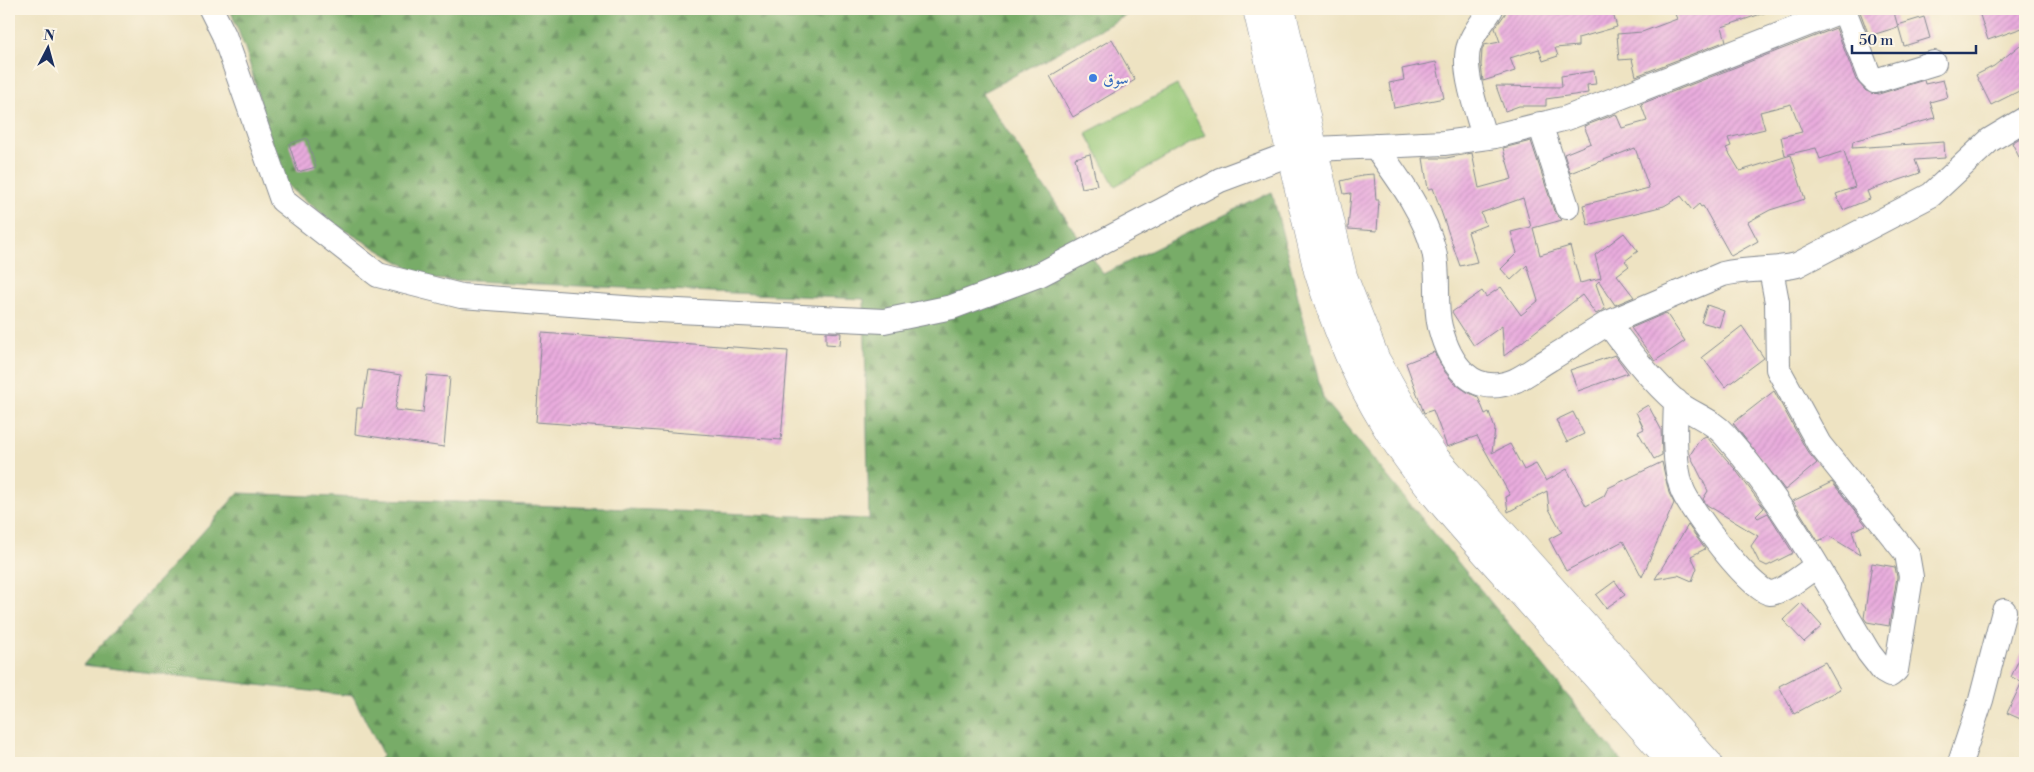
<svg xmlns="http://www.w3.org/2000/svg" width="2034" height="772" font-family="'Libre Bodoni',Amiri,serif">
  <defs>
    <pattern id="forest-firs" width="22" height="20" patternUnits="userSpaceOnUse" patternTransform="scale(1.25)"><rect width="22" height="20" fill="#78ac68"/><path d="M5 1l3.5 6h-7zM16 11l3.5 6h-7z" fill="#628c59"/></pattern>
    <pattern id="building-hatch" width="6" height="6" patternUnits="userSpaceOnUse" patternTransform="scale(1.25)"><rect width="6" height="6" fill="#e9acdd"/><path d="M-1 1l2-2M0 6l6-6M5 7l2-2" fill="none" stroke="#c794c0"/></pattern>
  </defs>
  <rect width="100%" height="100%" fill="#fcf5e5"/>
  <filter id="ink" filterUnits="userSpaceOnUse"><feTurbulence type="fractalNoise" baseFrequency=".02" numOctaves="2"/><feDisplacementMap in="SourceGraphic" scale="10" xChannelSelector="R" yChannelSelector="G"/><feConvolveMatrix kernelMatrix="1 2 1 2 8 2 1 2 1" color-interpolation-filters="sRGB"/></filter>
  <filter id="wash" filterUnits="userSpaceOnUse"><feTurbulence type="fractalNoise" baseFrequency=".0096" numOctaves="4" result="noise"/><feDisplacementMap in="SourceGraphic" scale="20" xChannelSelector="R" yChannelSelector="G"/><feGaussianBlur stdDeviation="1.12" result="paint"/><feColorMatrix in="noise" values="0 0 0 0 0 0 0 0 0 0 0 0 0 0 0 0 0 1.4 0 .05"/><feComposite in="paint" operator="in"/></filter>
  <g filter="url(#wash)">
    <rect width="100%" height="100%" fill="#eee3c2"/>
    <path fill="url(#forest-firs)" stroke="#4a6e63" d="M230 9H1138L982 93 1103 274 1272 192 1323 398 1623 763H377L383 755 353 696 83 665 238 493 869 519 864 299 428 279 336 225 282 181 246 51Z"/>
    <path fill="#95c777" stroke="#587b6a" d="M1177 85 1205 135 1115 186 1086 133Z"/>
    <g id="blocks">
      <path fill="url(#building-hatch)" d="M1505 9H1597L1598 14 1612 10 1617 27 1578 38V46L1555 48 1558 56 1543 61 1539 49 1510 58 1515 71 1483 81 1481 65 1482 50 1484 45 1500 42 1495 28 1505 14Z
        M1673 9H1769L1770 11 1722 27 1726 41 1636 76 1632 59 1619 60 1617 34 1642 32 1677 19Z
        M1859 9H1893L1898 27 1869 36Z
        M1978 9H2025V27L1988 40Z
        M1924 17 1930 38 1904 46 1898 25Z
        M1836 28 1856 80 1866 91 1879 94 1924 80 1925 84 1943 80 1948 97 1930 102 1935 118 1853 141 1852 148 1944 142 1945 158 1915 160 1920 173 1867 191 1870 199 1843 210 1836 194 1855 187 1844 151 1820 159 1816 148 1785 155 1781 137 1802 132 1791 104 1760 112 1765 129 1728 138 1731 146 1726 148 1740 171 1791 155 1805 199 1770 210 1748 222 1758 241 1731 256 1703 206 1701 207 1699 204 1692 210 1681 196 1664 206 1588 225 1583 205 1649 188 1635 148 1570 173 1564 154 1591 143 1584 126 1616 114 1622 128 1647 121 1641 104Z
        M1112 39 1135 80 1073 117 1050 76Z
        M2025 41V88L1991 105 1976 75 1994 66Z
        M1436 62 1444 98 1394 108 1389 83 1404 80 1402 69Z
        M1594 71 1596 84 1587 85 1588 93 1546 99V106H1519L1505 111 1496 86 1562 87 1561 76Z
        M2025 135V169L2012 143Z
        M307 138 316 167 298 172 289 144Z
        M1531 141 1554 211 1562 220 1533 228 1540 255 1570 246 1580 283 1601 278 1595 255 1624 233 1638 251 1625 261 1629 266 1617 275 1634 297 1615 305 1599 281 1596 284 1605 309 1596 314 1582 295 1504 356 1502 326 1474 346 1452 312 1482 291 1486 297 1501 287 1521 315 1538 301 1527 265 1511 280 1501 269 1517 253 1511 232 1531 227 1523 198 1481 213 1486 225 1468 232 1477 262 1460 266 1433 188 1428 189 1423 158H1446L1472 153 1479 188 1512 179 1503 148Z
        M1090 154 1097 185 1082 188 1075 158Z
        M1374 174 1376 200H1379L1377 231 1348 229 1351 193 1344 194 1341 181 1361 176V175Z
        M1707 305 1724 311 1719 327 1701 322Z
        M1666 313 1685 341 1655 361 1631 328Z
        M1742 326 1764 358 1725 387 1702 357Z
        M826 332 841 333 840 345 826 344Z
        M542 333 788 351 781 440 536 422Z
        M1434 352 1445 372 1454 383 1467 392 1478 397 1485 414 1489 412 1495 429 1492 453 1510 444 1524 470 1536 464 1546 481 1567 469 1586 506 1604 496 1608 488 1662 462 1669 493 1674 503 1642 577 1623 541 1566 571 1549 539 1562 532 1549 509 1547 491 1508 512 1506 497 1510 495 1477 436 1447 447 1433 410 1424 413 1406 363Z
        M1615 355 1628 373 1578 391 1570 370Z
        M368 370 401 375 395 410 423 413 427 375 450 377 444 447 355 434 357 408H362Z
        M1774 391 1807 451 1817 463 1785 490 1733 423Z
        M1648 405 1661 429 1662 455 1654 459 1638 432 1644 429 1636 412Z
        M1573 412 1584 434 1567 442 1556 420Z
        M1706 436 1735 469 1764 508 1756 516 1758 518 1768 513 1793 553 1767 566 1759 562 1751 546 1758 536 1707 505 1703 499 1708 491 1690 455 1700 439Z
        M1832 482 1866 525 1852 531 1860 555 1829 536 1818 541 1793 501Z
        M1688 525 1705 549 1691 556 1697 568 1692 581 1678 575 1655 579Z
        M1872 563 1895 567 1897 577 1889 626 1867 622 1864 618Z
        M1615 581 1625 595 1606 608 1596 595Z
        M1801 603 1822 626 1804 642 1783 620Z
        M2025 646V721L2007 713 2022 682 2011 677Z
        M1825 662 1840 689 1794 714 1779 686Z"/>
    </g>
  </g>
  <g filter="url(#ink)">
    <use href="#blocks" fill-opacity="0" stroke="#848990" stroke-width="1"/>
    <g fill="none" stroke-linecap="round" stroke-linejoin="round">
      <defs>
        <path id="minor" d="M211 9 224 35 282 200 378 275 461 296 638 309 884 321 952 307 1041 274 1220 180 1290 154 1315 149 1444 143 1495 136 1567 118 1846 9
          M1844 10 1869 75 1875 81 1934 63
          M1540 124 1567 207
          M1484 137C1478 114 1461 68 1469 46 1473 32 1484 21 1491 9
          M1375 146C1398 178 1424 212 1434 251 1440 276 1434 303 1440 327 1449 363 1472 398 1514 381 1526 376 1538 366 1550 359 1569 347 1589 335 1608 323 1626 348 1652 381 1675 401 1691 414 1711 419 1725 435 1783 501 1824 578 1869 653L1883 671 1890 675 1896 670 1911 577 1907 554 1819 444 1778 369 1777 302 1771 270
          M1608 323 1723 274C1747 268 1772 271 1797 265L1931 195 1990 140 2025 119
          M1676 401C1675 430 1673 461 1682 489 1688 507 1752 592 1770 593 1782 593 1806 573 1816 566
          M1960 763 1981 700 2004 611"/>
        <path id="major" d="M1257 9 1318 271C1334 323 1355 376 1384 423 1417 479 1466 531 1509 579 1564 640 1619 701 1673 763
          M1281 9 1343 276 1376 360 1412 423 1436 459 1708 763"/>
      </defs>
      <use href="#minor" stroke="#848990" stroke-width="26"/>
      <use href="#major" stroke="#848990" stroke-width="29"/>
      <use href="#minor" stroke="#fff" stroke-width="24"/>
      <use href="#major" stroke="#fff" stroke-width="28"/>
    </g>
  </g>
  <circle fill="#3f7fe0" stroke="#fcf5e5" stroke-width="2" cx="1093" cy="78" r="5"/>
  <g text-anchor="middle" stroke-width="4.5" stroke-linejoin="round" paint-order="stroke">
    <g font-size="16" fill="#366cbe" stroke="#fcf5e5" text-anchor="start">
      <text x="1103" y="84">سوق</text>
    </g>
  </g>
  <rect width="2034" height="772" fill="none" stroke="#fcf5e5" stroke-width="30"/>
  <g transform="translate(48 48) rotate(6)" stroke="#fcf5e5" stroke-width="4" paint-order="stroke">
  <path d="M0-4L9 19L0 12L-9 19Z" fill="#1b2f5e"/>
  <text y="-8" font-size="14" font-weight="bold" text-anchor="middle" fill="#1b2f5e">N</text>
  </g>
  <path d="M1852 45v8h124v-8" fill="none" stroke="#1b2f5e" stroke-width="2.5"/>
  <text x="1859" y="45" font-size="15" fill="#1b2f5e" stroke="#fcf5e5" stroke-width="4" paint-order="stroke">50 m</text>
</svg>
